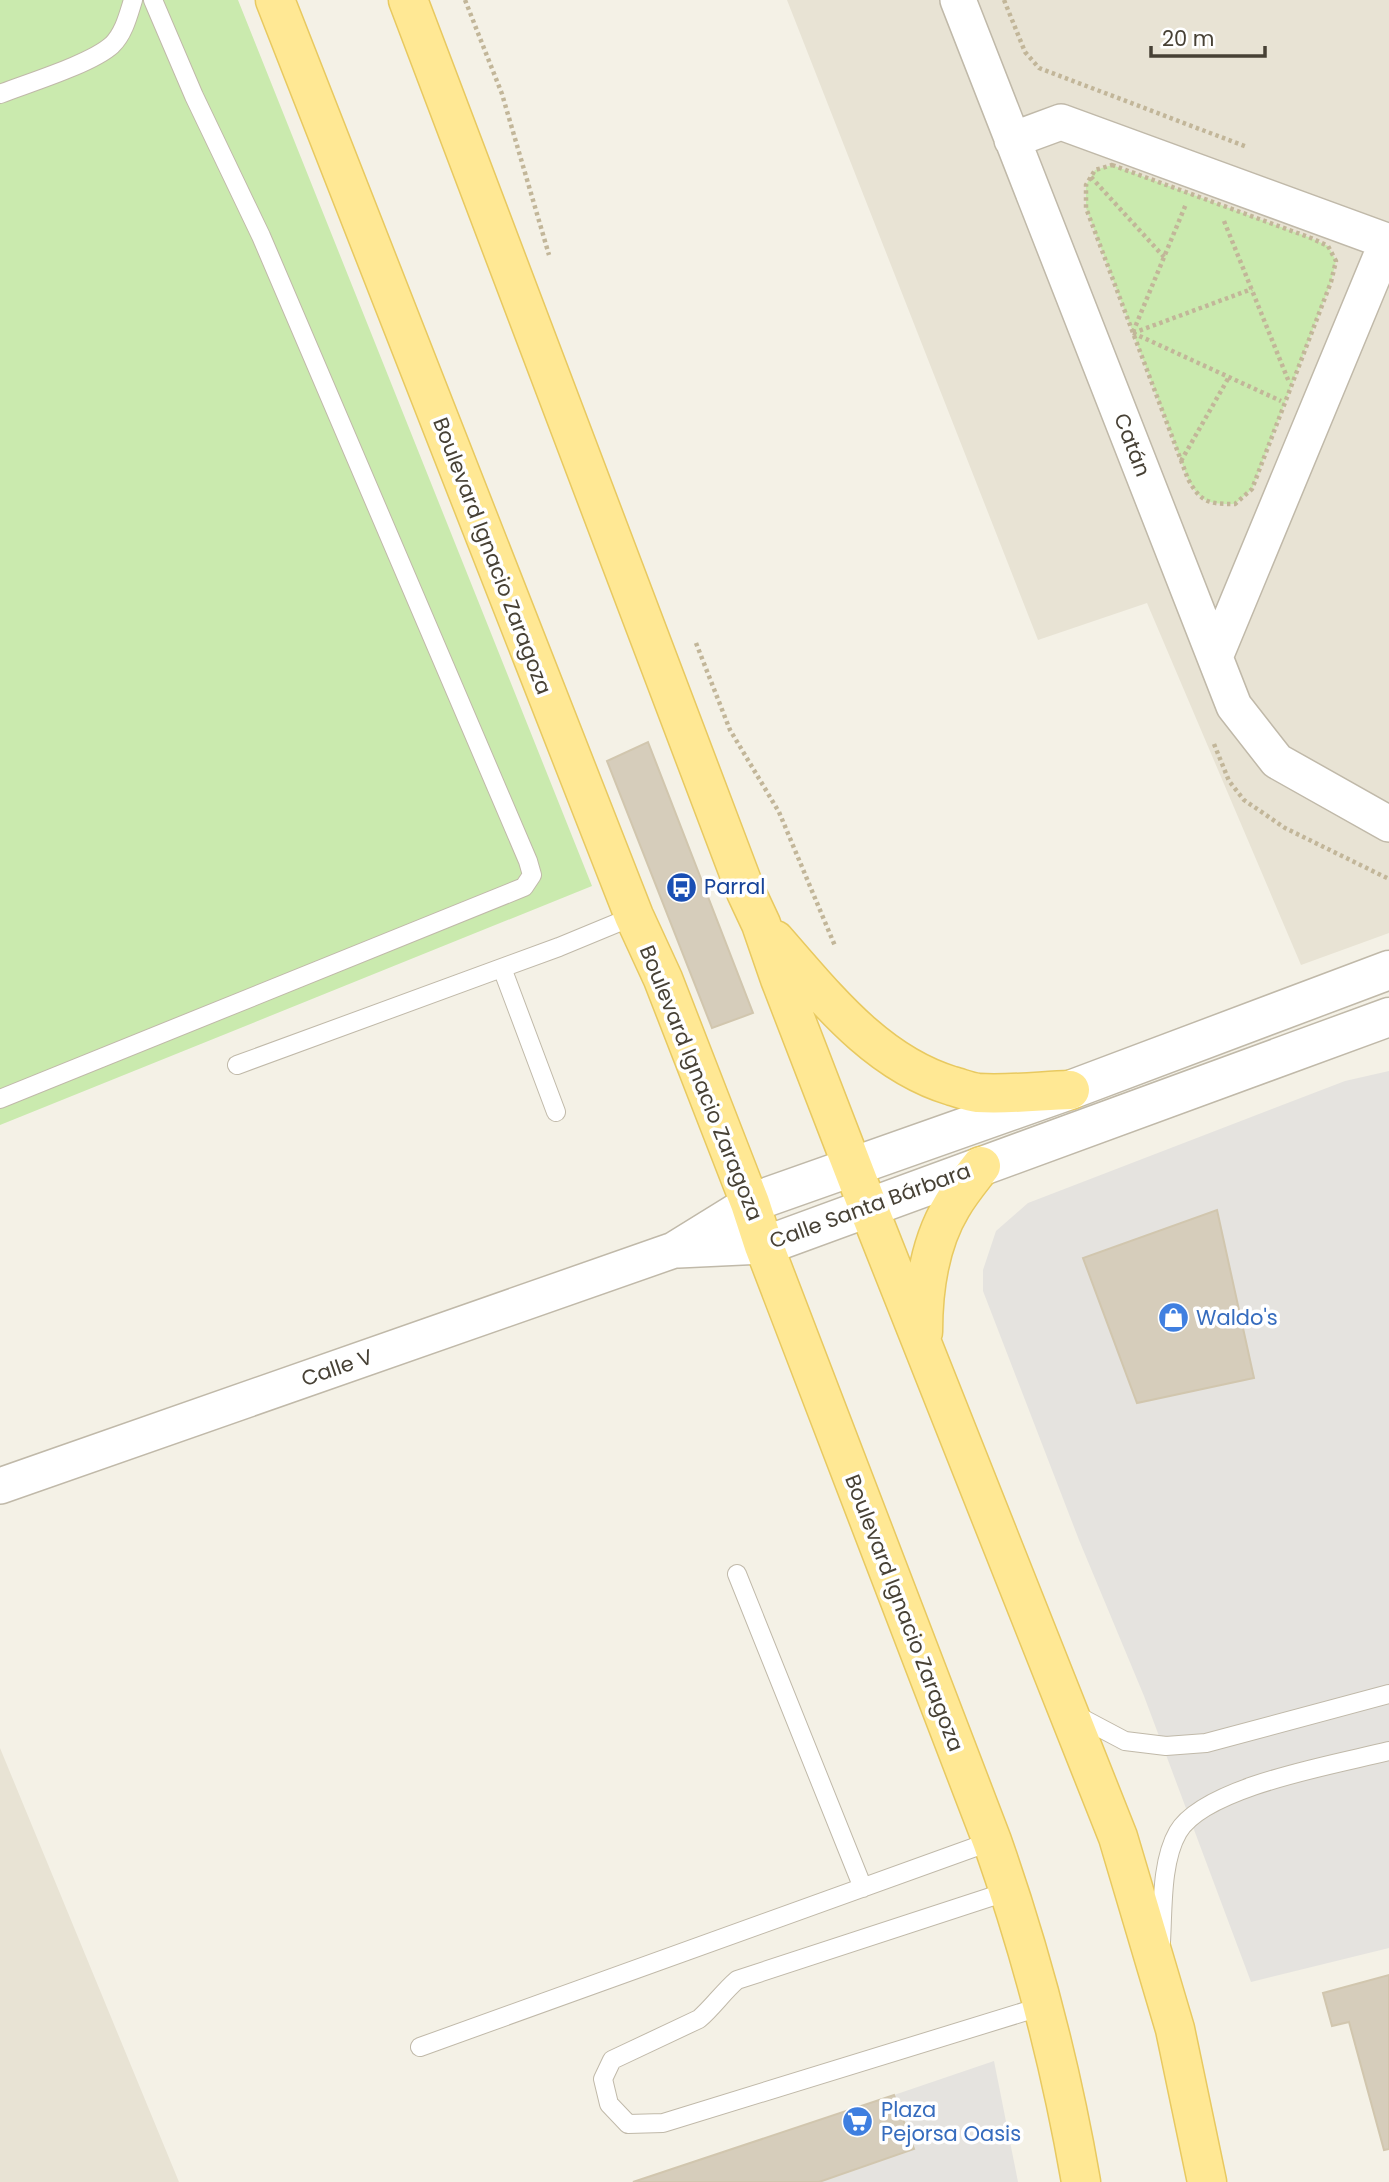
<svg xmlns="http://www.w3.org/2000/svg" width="1389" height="2182" font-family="Poppins,sans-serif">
  <rect width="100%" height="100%" fill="#f4f1e6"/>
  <path fill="#e8e3d4" d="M787 0H1389V933L1301 965 1147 603 1038 640Z
    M0 1748 179 2182H0Z"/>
  <path fill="#caeaae" d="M0 0H238L592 886 0 1125Z
    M1112 165 1311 238 1328 246 1336 261 1331 282 1252 489 1235 504C1209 504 1201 503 1188 479L1086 208V185L1095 170Z"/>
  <path fill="#e5e3df" d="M1389 1071V1948L1251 1982 1144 1696 1079 1540 983 1291V1270L996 1231 1028 1203 1345 1081Z
    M994 2061 1018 2182H819L914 2149 894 2095Z"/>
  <path fill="#d6cdbb" stroke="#d1c6ae" stroke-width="2" d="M648 742 753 1013 712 1028 607 761Z
    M1217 1210 1254 1378 1137 1403 1083 1258Z
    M1389 1975V2149L1384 2150 1349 2022 1332 2026 1323 1993Z
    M894 2095 914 2149 819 2182H633Z"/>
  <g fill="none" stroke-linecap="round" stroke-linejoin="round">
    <defs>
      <path id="service" d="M0 94C28 83 91 64 112 45 124 33 128 16 133 0
        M502 968 556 1112
        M237 1065 559 947 634 916
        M0 1099 524 887 532 875 528 861 261 236 194 96 153 0
        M737 1574 863 1888
        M1074 1714 1125 1741 1166 1746 1206 1743 1389 1694
        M1009 1891 737 1980C723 1992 713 2007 699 2019L612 2060 603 2079 609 2104 628 2124 663 2123 1043 2006
        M1161 1942C1163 1908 1161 1861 1178 1832 1205 1786 1338 1764 1389 1751
        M420 2047 992 1841"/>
      <path id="minor" d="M958 0 1234 706 1277 761 1389 824
        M1012 140 1061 122 1389 242
        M1215 657 1387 242
        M678 1250 764 1246
        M0 1486 674 1250 750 1203"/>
      <path id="tertiary" d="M750 1203 1070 1090 1389 970
        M764 1246 1389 1017"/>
      <path id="primary" d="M275 0 634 916 663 979 750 1203 764 1246 992 1841C1031 1952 1061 2066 1081 2182
        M408 0 746 892 761 924 780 979 868 1207 1118 1837 1175 2029 1207 2182
        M775 940C826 998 876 1063 952 1086 960 1088 969 1092 978 1093 1008 1095 1040 1091 1070 1090
        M923 1332C923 1288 929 1244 952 1206 960 1192 971 1179 981 1166"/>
    </defs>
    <use href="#service" stroke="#c0b9a9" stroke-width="20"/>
    <use href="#minor" stroke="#c0b9a9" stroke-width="38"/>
    <use href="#tertiary" stroke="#c0b9a9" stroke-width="41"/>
    <use href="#primary" stroke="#e8c960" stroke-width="41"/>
    <path stroke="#c2b699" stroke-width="4.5" stroke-dasharray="3.5 3.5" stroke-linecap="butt" d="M465 0 502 94 549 255
      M1004 0 1025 52 1039 68 1247 147
      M1112 165 1311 238 1328 246 1336 261 1331 282 1252 489 1235 504C1209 504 1201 503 1188 479L1086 208V185L1095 170Z
      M1091 177 1164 257
      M1224 221 1289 382
      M1133 332 1186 204
      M1133 333 1281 401
      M1133 333 1252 289
      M1181 461 1229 377
      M696 643 730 730 779 812 835 946
      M1214 744 1229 781 1244 800 1285 828 1389 879"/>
    <use href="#service" stroke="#fff" stroke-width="18"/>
    <use href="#minor" stroke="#fff" stroke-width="35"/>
    <use href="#tertiary" stroke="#fff" stroke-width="38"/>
    <use href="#primary" stroke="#ffe894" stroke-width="38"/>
  </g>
  <defs>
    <symbol id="bus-disc" viewBox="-11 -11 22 22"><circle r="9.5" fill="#1a4fb4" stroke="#fff"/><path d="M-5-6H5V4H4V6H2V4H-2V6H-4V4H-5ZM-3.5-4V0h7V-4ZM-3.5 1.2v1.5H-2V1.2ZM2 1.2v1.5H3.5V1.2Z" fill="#fff"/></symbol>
    <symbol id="shop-disc" viewBox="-11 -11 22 22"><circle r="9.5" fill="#3f7fe0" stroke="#fff"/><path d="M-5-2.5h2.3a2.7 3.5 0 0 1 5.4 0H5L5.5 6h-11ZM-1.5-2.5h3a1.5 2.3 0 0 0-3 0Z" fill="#fff"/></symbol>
    <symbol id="supermarket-disc" viewBox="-11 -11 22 22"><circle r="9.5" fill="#3f7fe0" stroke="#fff"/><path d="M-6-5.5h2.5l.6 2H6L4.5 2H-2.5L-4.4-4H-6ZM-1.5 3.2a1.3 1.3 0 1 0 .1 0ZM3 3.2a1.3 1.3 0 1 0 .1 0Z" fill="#fff"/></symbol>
  </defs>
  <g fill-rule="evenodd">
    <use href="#bus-disc" x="664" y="870" width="35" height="35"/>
    <use href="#shop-disc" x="1156" y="1300" width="35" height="35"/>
    <use href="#supermarket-disc" x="840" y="2104" width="35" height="35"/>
  </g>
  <g text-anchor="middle" stroke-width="7" stroke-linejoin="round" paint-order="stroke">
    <g font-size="21" fill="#474135" stroke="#fff">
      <text transform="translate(1132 445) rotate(69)" y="7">Catán</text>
      <text transform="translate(492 556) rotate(69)" y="7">Boulevard Ignacio Zaragoza</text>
      <text transform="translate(701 1083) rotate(68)" y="7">Boulevard Ignacio Zaragoza</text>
      <text transform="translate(870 1206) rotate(-20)" y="7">Calle Santa Bárbara</text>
      <text transform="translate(337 1368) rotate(-19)" y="7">Calle V</text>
      <text transform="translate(904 1613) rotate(69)" y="7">Boulevard Ignacio Zaragoza</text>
    </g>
    <g font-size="21" fill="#164399" stroke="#fff" text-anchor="start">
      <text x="704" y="894">Parral</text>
    </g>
    <g font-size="21" fill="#366cbe" stroke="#fff" text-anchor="start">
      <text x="1196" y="1325">Waldo's</text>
      <text x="881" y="2117">Plaza<tspan x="881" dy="24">Pejorsa Oasis</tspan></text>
    </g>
  </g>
  <path d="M1151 46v10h114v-10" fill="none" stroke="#474135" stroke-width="3.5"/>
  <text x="1162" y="46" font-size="21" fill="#474135" stroke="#ffffff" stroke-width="5" paint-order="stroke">20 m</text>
</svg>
